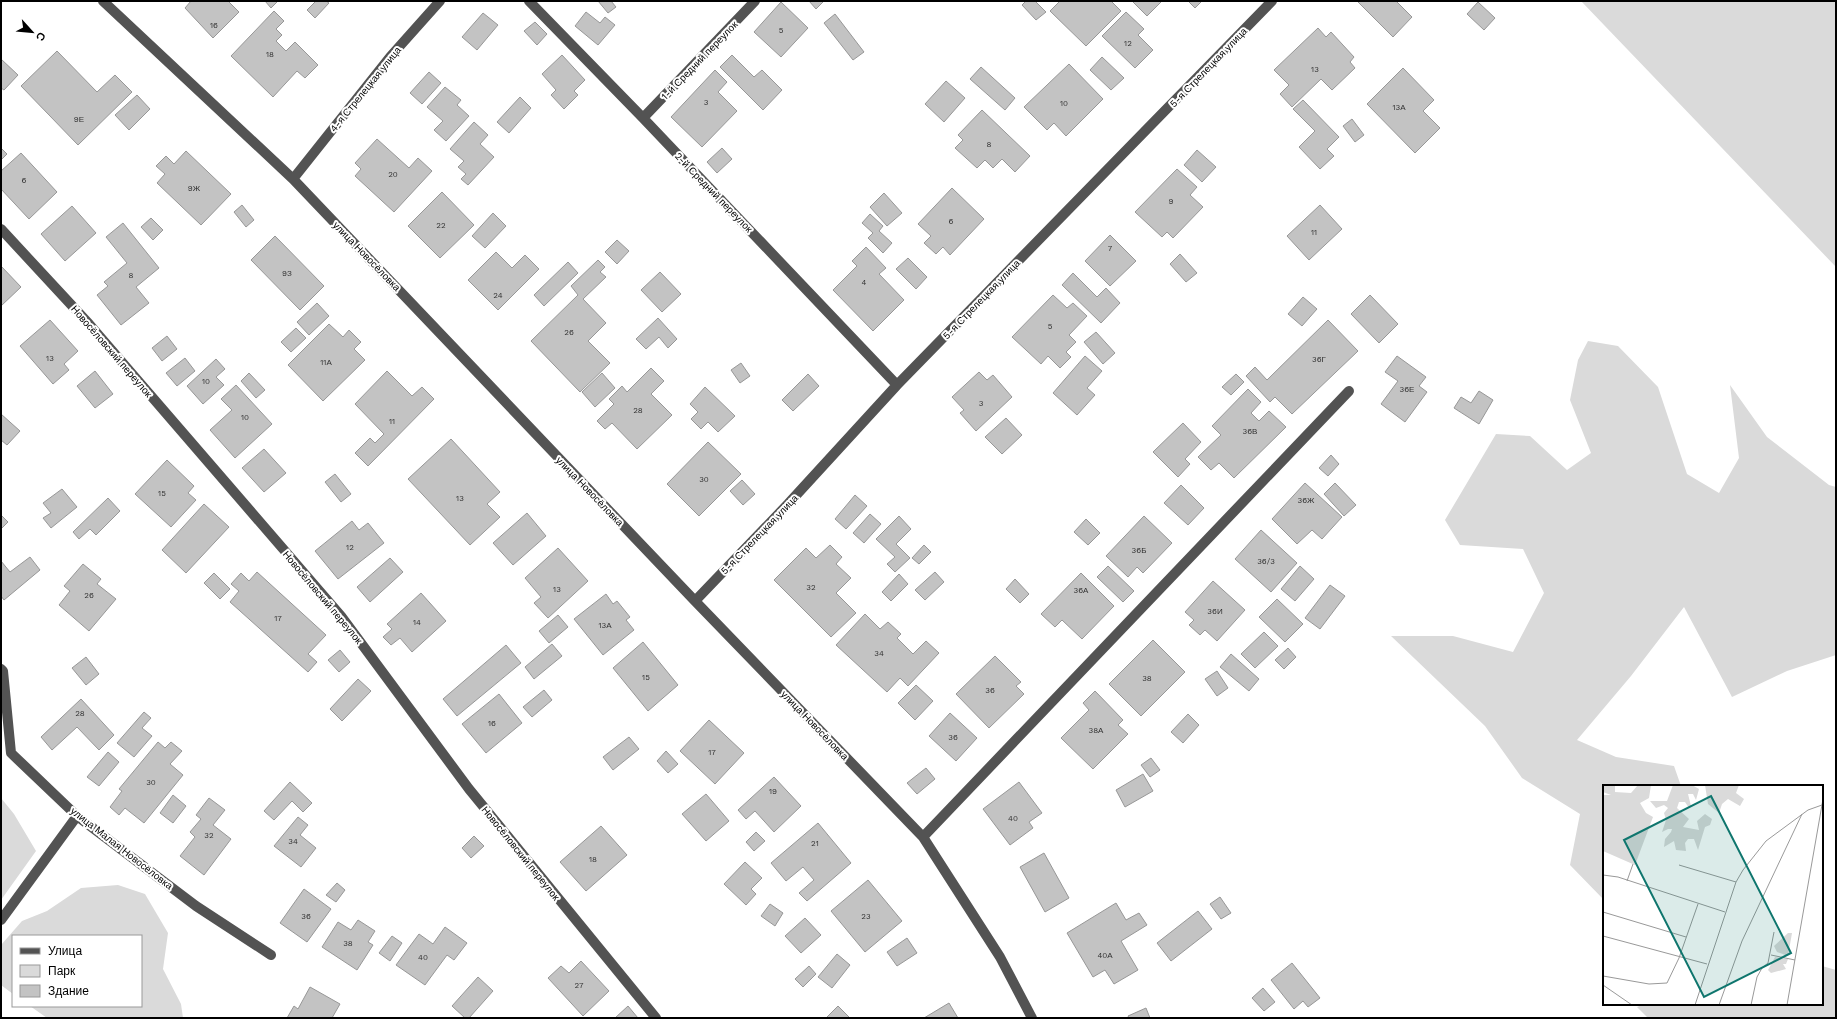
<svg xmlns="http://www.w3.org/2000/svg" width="1837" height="1019" font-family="'Work Sans',sans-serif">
  <rect width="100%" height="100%" fill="#fff"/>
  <path fill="#dadada" d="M1581 1H1836V267Z
    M1588 341 1618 346 1658 387 1687 474 1719 493 1739 458 1730 385 1767 437 1829 485 1836 487V655L1787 671 1732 697 1684 607 1631 676 1577 740 1616 757 1674 766 1681 786H1604V900L1570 865 1580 814 1522 778 1485 726 1391 636H1453L1513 652 1544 593 1523 549 1460 545 1445 520 1496 434 1530 436 1567 470 1591 453 1570 400 1578 360Z
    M1 798 14 814 36 851 1 900Z
    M118 885 145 894 168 933 163 969 181 1004 183 1018H47L30 1006H141V936H13V994L1 985V945L22 921 47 911 81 888Z
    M1822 966 1836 970V1018H1648L1637 1007 1644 1004H1822Z"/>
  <path fill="#c3c3c3" stroke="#979797" d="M191 1H228L239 12 213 38 185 8Z
    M265 1H278L271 8Z
    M316 1H326L329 3 315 18 307 10Z
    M598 1H611L616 7 608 13Z
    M809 1H824L816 9Z
    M1026 1H1035L1046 12 1036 20 1022 5Z
    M1060 1H1111L1121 11 1086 46 1050 11Z
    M1132 1H1161V2L1147 16Z
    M1188 1H1202L1195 8Z
    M1357 1H1398L1397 2 1412 17 1393 37Z
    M781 2 808 28 781 57 754 32Z
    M1478 2 1495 18 1484 30 1467 14Z
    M274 11 284 21 276 29 282 35 276 41 286 51 295 42 318 65 305 78 297 71 273 97 231 56Z
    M586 12 600 23 605 17 615 25 598 45 575 26Z
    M1126 12 1144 29 1138 35 1153 50 1135 68 1102 36Z
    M483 13 498 25 477 50 462 37Z
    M835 14 864 52 853 60 824 23Z
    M535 22 547 34 537 45 524 31Z
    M1318 28 1326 37 1331 32 1354 57 1350 62 1355 68 1332 90 1321 79 1292 107 1280 94 1289 85 1274 70Z
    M57 51 97 92 115 75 132 92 78 145 21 86Z
    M562 55 585 80 574 91 578 95 564 109 551 95 556 90 542 74Z
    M732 55 754 77 762 70 782 90 763 110 720 67Z
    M1102 57 1124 78 1111 90 1090 70Z
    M1 59 18 75 4 90 1 88Z
    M1069 64 1103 99 1066 136 1054 123 1047 130 1024 107Z
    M981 67 1015 98 1005 110 970 79Z
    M1403 68 1434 100 1423 111 1440 128 1415 153 1367 104Z
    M715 70 727 82 718 92 737 111 702 147 671 117Z
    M429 72 441 83 422 104 410 93Z
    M946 81 965 98 944 122 925 104Z
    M445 87 461 100 457 105 469 116 446 141 434 130 443 121 427 107Z
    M137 95 150 109 129 130 115 115Z
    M520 97 531 108 509 133 497 122Z
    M1303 100 1339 137 1327 149 1334 156 1320 169 1299 147 1315 131 1293 109Z
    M982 110 1030 156 1015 172 1002 159 993 168 985 160 977 168 955 148 963 140 958 135Z
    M1352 119 1364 135 1355 142 1343 126Z
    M474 122 488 135 480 144 494 157 468 185 461 179 466 174 458 167 464 161 450 149Z
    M377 139 409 168 418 158 432 171 394 212 355 176 361 169 355 163Z
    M1 148 7 154 1 160Z
    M722 148 732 159 717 173 707 162Z
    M1197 150 1216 167 1202 182 1184 165Z
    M186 151 231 194 201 225 157 183 165 174 156 166 166 156 174 164Z
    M21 153 57 192 29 219 1 189V171Z
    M1177 169 1197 187 1190 195 1203 207 1173 238 1167 232 1162 237 1135 212Z
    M952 188 984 219 950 255 943 247 936 254 924 243 931 236 918 224Z
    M442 192 474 225 440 258 408 226Z
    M884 193 902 213 887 226 870 207Z
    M242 205 254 220 246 227 234 212Z
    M1320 205 1342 229 1309 260 1287 236Z
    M72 206 96 233 65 261 41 234Z
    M493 213 506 226 485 248 472 236Z
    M870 214 883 226 879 231 892 243 883 253 868 238 873 233 862 223Z
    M151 218 163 230 153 240 141 227Z
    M123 223 159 268 136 287 149 303 121 325 97 295 108 286 104 282 127 263 106 237Z
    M1110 235 1136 261 1110 286 1085 261Z
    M275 236 324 286 300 310 251 260Z
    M617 240 629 251 617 264 605 252Z
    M866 247 886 268 879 274 904 300 873 331 833 290 857 266 852 261Z
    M496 252 512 268 525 255 539 269 498 310 468 280Z
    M1180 254 1197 273 1186 282 1170 264Z
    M908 258 927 277 916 289 896 269Z
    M598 260 605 267 600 272 606 277 583 299 606 323 588 341 610 363 580 392 531 341 578 295 571 286Z
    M568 262 578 273 544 306 534 295Z
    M1 266 21 287 1 306Z
    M660 272 681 294 662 312 641 290Z
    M1073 273 1097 297 1106 288 1120 303 1101 323 1062 285Z
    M1053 295 1067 308 1073 303 1087 316 1069 335 1076 342 1066 352 1071 357 1060 368 1048 356 1041 364 1012 337Z
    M1370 295 1398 324 1379 343 1351 314Z
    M1303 297 1317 309 1302 326 1288 314Z
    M317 303 329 316 309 335 297 322Z
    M658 318 677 339 668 348 659 337 646 349 636 339Z
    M50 320 78 351 64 364 69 370 53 384 20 346Z
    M1328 320 1358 351 1292 414 1275 397 1270 402 1246 376 1255 367 1267 380Z
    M329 324 343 337 349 330 361 342 354 349 365 360 323 401 288 365Z
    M296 328 306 338 291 352 281 342Z
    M1096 332 1115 353 1103 364 1084 342Z
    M167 336 177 349 162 361 152 348Z
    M1085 356 1102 371 1087 388 1095 395 1077 415 1053 393Z
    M1397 356 1426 377 1419 386 1427 392 1405 422 1381 404 1398 381 1385 372Z
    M185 358 195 371 177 386 166 373Z
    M216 359 225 369 216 377 224 385 203 404 187 386Z
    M741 363 750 376 740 383 731 370Z
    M651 368 664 381 651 394 672 415 637 449 612 423 605 429 597 421 614 404 609 399 622 386 627 392Z
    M95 371 113 394 95 408 77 386Z
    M387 371 412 396 422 387 434 399 368 466 355 453 370 438 375 443 384 434 355 404Z
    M979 372 987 380 993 375 1012 397 976 431 960 413 964 410 952 397Z
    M249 373 265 390 256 398 241 381Z
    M602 373 615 388 595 407 582 392Z
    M808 374 819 386 793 411 782 400Z
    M1236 374 1244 382 1231 395 1222 387Z
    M236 385 272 424 235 458 210 430 232 410 221 399Z
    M705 387 735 416 718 432 708 422 701 429 691 419 698 412 690 404Z
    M1248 389 1261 402 1251 413 1259 421 1269 411 1286 427 1234 478 1219 463 1211 470 1198 457 1221 435 1212 426Z
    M1479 391 1493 400 1479 424 1454 408 1461 397 1471 403Z
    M1 414 20 431 7 445 1 440Z
    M1006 418 1022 435 1002 454 985 437Z
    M1183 423 1201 442 1185 459 1190 464 1178 477 1153 452Z
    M451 439 500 492 487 504 500 517 470 545 408 479Z
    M708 442 741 474 699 516 667 484Z
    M264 449 286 473 264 492 242 468Z
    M1331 455 1339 464 1328 476 1319 468Z
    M167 460 194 486 188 493 196 500 171 527 135 494Z
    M335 474 351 494 341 502 325 482Z
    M742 480 755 494 743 505 730 491Z
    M1305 483 1342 517 1322 539 1312 530 1297 544 1272 519Z
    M1335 483 1356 505 1344 516 1324 494Z
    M1181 485 1204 508 1188 525 1164 503Z
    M62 489 77 507 51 528 43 518 51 513 43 503Z
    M855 495 867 506 846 529 835 519Z
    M108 498 120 511 96 535 90 529 79 539 73 532Z
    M204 504 229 527 186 573 162 550Z
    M527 513 546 536 513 565 493 543Z
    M870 514 881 524 864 543 853 533Z
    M1 515 8 522 1 529Z
    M899 516 911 529 896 544 910 558 895 572 887 564 895 557 876 539Z
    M1144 516 1172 543 1143 573 1137 567 1128 577 1106 556Z
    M1086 519 1100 533 1088 545 1074 532Z
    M352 521 359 530 368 523 384 543 338 579 315 551Z
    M1261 530 1297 563 1271 592 1235 559Z
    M830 545 842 557 836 564 851 578 836 593 856 613 831 637 774 580 806 548 816 558Z
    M924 545 931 552 919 564 912 558Z
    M558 548 588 581 548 618 534 603 541 597 525 578Z
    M30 557 40 570 4 600 1 596V561L10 572Z
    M390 558 403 572 370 602 357 587Z
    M83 564 101 579 97 584 116 599 89 631 59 605 70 591 64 586Z
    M1108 566 1134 591 1123 602 1097 577Z
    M1300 566 1314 579 1295 601 1281 589Z
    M257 572 326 635 308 654 317 662 308 672 230 602 239 591 231 584 241 573 249 581Z
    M935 572 944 582 925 600 915 590Z
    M214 573 230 589 220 599 204 583Z
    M1081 573 1114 606 1082 639 1062 620 1055 627 1041 614Z
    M899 574 908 584 891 601 882 592Z
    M1015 579 1029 594 1020 603 1006 589Z
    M1213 581 1245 610 1217 641 1205 630 1200 635 1189 625 1194 620 1185 612Z
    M1330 585 1345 596 1320 629 1305 618Z
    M421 593 446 621 412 652 400 638 391 645 383 637 392 629 387 624Z
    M606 594 613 604 617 601 630 617 626 620 634 630 603 655 574 619Z
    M1277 599 1303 624 1285 642 1259 617Z
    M865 614 880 629 888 622 901 634 897 638 913 654 926 641 939 653 908 686 900 678 887 692 836 645Z
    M558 615 568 627 549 643 539 631Z
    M1264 632 1278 646 1255 668 1241 654Z
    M1153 640 1185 672 1141 716 1109 684Z
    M643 642 678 685 648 711 613 668Z
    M552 644 562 656 534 679 525 667Z
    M506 645 521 663 457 716 443 699Z
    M1288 648 1296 657 1284 669 1275 660Z
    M340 650 350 662 339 672 328 660Z
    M1231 654 1259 679 1249 691 1220 667Z
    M995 656 1021 682 1016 686 1024 694 989 728 956 694Z
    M86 657 99 674 86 685 72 668Z
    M1217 671 1228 688 1217 696 1205 679Z
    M358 679 371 691 342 721 330 709Z
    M916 685 933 701 915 720 898 703Z
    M544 690 552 700 532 717 523 707Z
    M1095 691 1123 720 1118 725 1128 734 1093 769 1061 738 1089 710 1083 703Z
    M499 694 522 723 486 753 462 724Z
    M81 699 114 735 99 750 77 727 52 750 41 737Z
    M144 712 151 718 142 728 152 736 134 757 117 743Z
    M950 713 977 738 956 761 929 736Z
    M1188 714 1199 725 1183 743 1171 732Z
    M709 720 744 753 715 784 680 751Z
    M629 737 639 749 613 770 603 757Z
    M158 742 165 748 171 742 182 751 170 764 183 775 144 823 125 808 119 815 110 807 122 791 119 789Z
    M666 751 678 764 668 773 657 761Z
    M108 752 119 762 99 786 87 777Z
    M1151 758 1160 770 1150 777 1141 765Z
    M926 768 935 779 917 794 907 783Z
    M1143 774 1153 791 1125 807 1116 790Z
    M774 777 801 806 774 832 755 811 746 819 738 810Z
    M290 782 312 803 303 812 292 801 274 820 264 811Z
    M1019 782 1042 813 1029 822 1033 828 1010 845 983 809Z
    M706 794 729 821 706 841 682 814Z
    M173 795 186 806 173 823 160 813Z
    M209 798 225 810 213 825 231 839 204 875 180 856 195 837 190 832 201 819 196 815Z
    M298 817 308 825 300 835 316 848 301 867 274 846Z
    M818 823 851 863 807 901 799 893 814 880 803 867 786 881 771 863Z
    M601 826 627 855 586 891 560 862Z
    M756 832 765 841 754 851 746 842Z
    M474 836 484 846 471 858 462 848Z
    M1044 853 1069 898 1045 912 1020 867Z
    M745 862 762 878 751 889 756 894 746 905 724 884Z
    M868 880 902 921 865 952 831 911Z
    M337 883 345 890 336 902 326 895Z
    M304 889 331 909 307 942 280 923Z
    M1220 897 1231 913 1221 919 1210 904Z
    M1116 903 1126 920 1139 913 1147 925 1121 941 1138 970 1114 984 1105 970 1093 977 1067 933Z
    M770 904 783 913 775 926 761 916Z
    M1198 911 1212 929 1171 961 1157 943Z
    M805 918 821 935 801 953 785 936Z
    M358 920 375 931 368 942 373 945 357 970 322 947 338 922 351 930Z
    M445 927 467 943 454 960 447 955 425 985 396 965 419 934 433 944Z
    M392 936 402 943 390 961 379 953Z
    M907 938 917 953 897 966 887 952Z
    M837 954 850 965 832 988 818 977Z
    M581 961 609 991 583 1016 548 978 561 966 569 973Z
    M1292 963 1320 998 1308 1007 1303 1001 1294 1009 1271 980Z
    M809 966 816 974 803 987 795 979Z
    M478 977 493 991 469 1018H465L452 1006Z
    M310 987 340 1004 332 1018H287L294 1006 298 1009Z
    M1263 988 1275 1002 1264 1011 1252 998Z
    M949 1003 958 1018H924Z
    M628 1006 638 1018H615Z
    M838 1006 850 1018H826Z
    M1146 1008 1150 1018H1129L1128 1016Z"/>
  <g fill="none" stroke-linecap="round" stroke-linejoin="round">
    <path stroke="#535353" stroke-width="10" d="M103 1 293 179 695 601 923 837 1000 957 1032 1018
      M529 1 643 118 897 385
      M643 118 755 1
      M293 179 390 57 440 1
      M1 229 89 324 341 616 469 789 656 1018
      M695 601 788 504 897 385 1272 1
      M1 669 3 671 11 753 77 816 196 906 271 955
      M923 837 1349 391
      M1 920 77 816"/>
  </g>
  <g text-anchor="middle" stroke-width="4" stroke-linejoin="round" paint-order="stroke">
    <g font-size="8" fill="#313131">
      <text x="214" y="28">16</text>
      <text x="781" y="33">5</text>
      <text x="1128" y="46">12</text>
      <text x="270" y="57">18</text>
      <text x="1315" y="72">13</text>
      <text x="706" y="105">3</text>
      <text x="1064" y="106">10</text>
      <text x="1399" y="110">13А</text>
      <text x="79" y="122">9Е</text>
      <text x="989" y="147">8</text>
      <text x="393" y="177">20</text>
      <text x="24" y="183">6</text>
      <text x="194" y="191">9Ж</text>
      <text x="1171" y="204">9</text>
      <text x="951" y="224">6</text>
      <text x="441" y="228">22</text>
      <text x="1314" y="235">11</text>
      <text x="1110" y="251">7</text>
      <text x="287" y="276">9З</text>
      <text x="131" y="278">8</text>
      <text x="864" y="285">4</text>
      <text x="498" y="298">24</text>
      <text x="1050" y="329">5</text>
      <text x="569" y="335">26</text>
      <text x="50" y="361">13</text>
      <text x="1319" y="362">36Г</text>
      <text x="326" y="365">11А</text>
      <text x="206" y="384">10</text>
      <text x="1407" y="392">36Е</text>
      <text x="981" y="406">3</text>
      <text x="638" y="413">28</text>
      <text x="245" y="420">10</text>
      <text x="392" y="424">11</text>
      <text x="1250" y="434">36В</text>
      <text x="704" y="482">30</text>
      <text x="162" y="496">15</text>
      <text x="460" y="501">13</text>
      <text x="1306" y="503">36Ж</text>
      <text x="350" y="550">12</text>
      <text x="1139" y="553">36Б</text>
      <text x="1266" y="564">36/3</text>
      <text x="811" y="590">32</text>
      <text x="557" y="592">13</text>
      <text x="1081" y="593">36А</text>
      <text x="89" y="598">26</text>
      <text x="1215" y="614">36И</text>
      <text x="278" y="621">17</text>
      <text x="417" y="625">14</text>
      <text x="605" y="628">13А</text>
      <text x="879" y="656">34</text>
      <text x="646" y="680">15</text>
      <text x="1147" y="681">38</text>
      <text x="990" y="693">36</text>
      <text x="80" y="716">28</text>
      <text x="492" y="726">16</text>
      <text x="1096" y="733">38А</text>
      <text x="953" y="740">36</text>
      <text x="712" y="755">17</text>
      <text x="151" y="785">30</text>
      <text x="773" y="794">19</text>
      <text x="1013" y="821">40</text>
      <text x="209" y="838">32</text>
      <text x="293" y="844">34</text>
      <text x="815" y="846">21</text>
      <text x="593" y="862">18</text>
      <text x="306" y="919">36</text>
      <text x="866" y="919">23</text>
      <text x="348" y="946">38</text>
      <text x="1105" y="958">40А</text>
      <text x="423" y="960">40</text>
      <text x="579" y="988">27</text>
    </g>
    <g font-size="10" fill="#000" stroke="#fff">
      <text transform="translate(699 60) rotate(-46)" y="4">1-й Средний переулок</text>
      <text transform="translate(1208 67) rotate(-46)" y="4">5-я Стрелецкая улица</text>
      <text transform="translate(365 89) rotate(-51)" y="4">4-я Стрелецкая улица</text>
      <text transform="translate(714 192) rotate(46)" y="4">2-й Средний переулок</text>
      <text transform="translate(367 256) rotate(46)" y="4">улица Новосёловка</text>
      <text transform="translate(981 299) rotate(-46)" y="4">5-я Стрелецкая улица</text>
      <text transform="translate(112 351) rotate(49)" y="4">Новосёловский переулок</text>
      <text transform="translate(590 491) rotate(46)" y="4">улица Новосёловка</text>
      <text transform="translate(759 534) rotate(-46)" y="4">5-я Стрелецкая улица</text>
      <text transform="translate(323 597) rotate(50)" y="4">Новосёловский переулок</text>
      <text transform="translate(815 725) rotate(46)" y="4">улица Новосёловка</text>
      <text transform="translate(122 848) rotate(38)" y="4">улица Малая Новосёловка</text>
      <text transform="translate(521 853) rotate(51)" y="4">Новосёловский переулок</text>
    </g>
  </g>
  <g transform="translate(1603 785)">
    <rect width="220" height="220" fill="#fff"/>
    <path d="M0 0H12V7L28 8 35 0H48L46 13 37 18 43 28 50 32 32 80 0 66V10H8L0 7ZM70 0H89L96 4 93 15 90 9H85L88 21 86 23 82 17H76L74 23 86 34 80 42 96 45 94 36 102 29 109 34 107 40 102 42 95 65 91 54H85L82 58 83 66 73 65 71 56 61 62 62 54 68 47 69 44H65L59 47 63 35 61 28 65 23 61 20 53 23 47 16H64ZM102 0H136L133 8 141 14 137 21 125 14 119 19 116 28 105 19ZM185 148H189L185 171 174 167 171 161ZM172 172 185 174 183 179H180L183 184 168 188 165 185Z" fill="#dadada"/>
    <path fill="none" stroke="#999" stroke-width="1" d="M76 80 133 97M0 90 15 92 122 127M24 96 30 79M0 127 83 152M0 151 104 179M168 170 192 175M0 191 46 199 64 198 76 173 95 119M0 200 29 220M92 220 133 97 140 85 163 56 205 25 219 20M116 220 139 156 199 29M148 220 154 192 159 183 165 178 171 147M184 220 220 14"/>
    <path fill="#0f766e" fill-opacity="0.15" stroke="#0f766e" stroke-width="2" d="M108 11 188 168 101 212 21 55Z"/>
    <rect width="220" height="220" fill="none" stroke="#000" stroke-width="2"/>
  </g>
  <rect width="1837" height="1019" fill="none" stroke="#000000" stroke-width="4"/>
  <rect x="12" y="935" width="130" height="72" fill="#ffffff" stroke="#999999"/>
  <rect x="20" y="948" width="20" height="6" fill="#535353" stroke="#999999"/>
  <text x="48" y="955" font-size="12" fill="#000000">Улица</text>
  <rect x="20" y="965" width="20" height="12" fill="#dadada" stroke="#999999"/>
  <text x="48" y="975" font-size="12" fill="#000000">Парк</text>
  <rect x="20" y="985" width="20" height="12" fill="#c3c3c3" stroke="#999999"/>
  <text x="48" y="995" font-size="12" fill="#000000">Здание</text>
  <g transform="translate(32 32) rotate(117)" stroke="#ffffff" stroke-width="3" paint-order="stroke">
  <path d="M0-3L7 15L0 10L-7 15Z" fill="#000000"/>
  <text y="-6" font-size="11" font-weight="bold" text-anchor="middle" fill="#000000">С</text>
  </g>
</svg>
